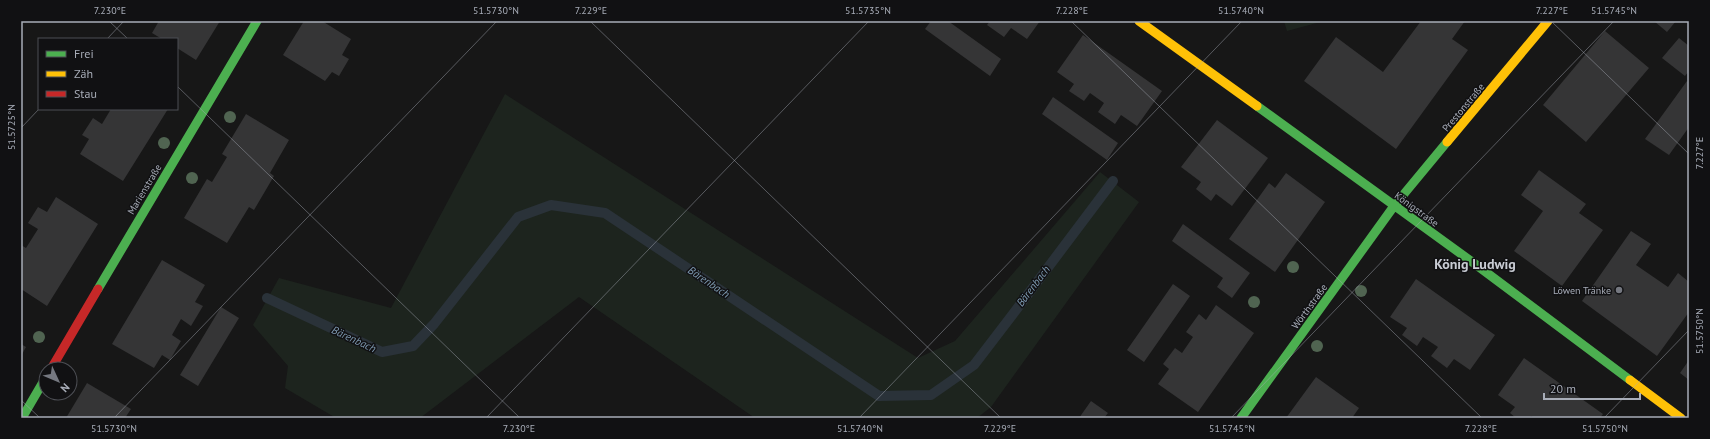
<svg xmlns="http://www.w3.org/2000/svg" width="1710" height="439" font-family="'PT Sans',sans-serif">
  <rect width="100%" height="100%" fill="#171717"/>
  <path fill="#1d241e" d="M1284 21H1324L1287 31Z
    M505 94 918 358 955 341 1100 172 1139 202 991 407 977 418H755L579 297 420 418H336L285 388 288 366 253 325 279 278 391 308Z"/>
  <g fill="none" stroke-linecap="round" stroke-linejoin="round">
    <path stroke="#2a3239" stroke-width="10" d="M267 298 382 352 413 346 434 324 518 217 551 205 605 213 879 396 931 395 974 365 1013 314 1113 181"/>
  </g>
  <path fill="#353536" d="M159 21H220L196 60 177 48V39H162L152 33Z
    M304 21H322L351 39 342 55 349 59 339 76 332 72 325 81 283 55Z
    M931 21H948L1001 59 990 76 925 29Z
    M990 21H1040L1027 39 1011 28 1004 37 987 25Z
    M1421 21H1465L1452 39 1468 50 1396 149 1304 81 1336 37 1383 72Z
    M1654 21H1676L1667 32Z
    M1605 31 1649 68 1586 142 1543 105Z
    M1083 35 1162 91 1137 126 1121 115 1115 124 1098 112 1104 103 1090 93 1084 101 1069 91 1074 84 1057 72Z
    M1679 38 1689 46V71L1685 76 1662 58Z
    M1687 81 1689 83V127L1669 155 1645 139Z
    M1053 97 1118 143 1107 160 1042 114Z
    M111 109H168L123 181 80 154 89 139 82 135 93 118 102 124Z
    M246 114 289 140 270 173 274 176 254 210 249 207 227 243 184 218 207 179 212 182 227 157 222 154Z
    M1217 120 1268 158 1232 206 1216 194 1211 201 1196 189 1201 182 1181 167Z
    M1539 170 1586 204 1579 213 1603 230 1562 286 1514 251 1543 211 1521 195Z
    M1286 173 1325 202 1275 272 1229 239 1269 183 1275 188Z
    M56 197 98 224 47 306 21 289V245L26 248 38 229 28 223 38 207 47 212Z
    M1183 224 1250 273 1232 298 1217 287 1223 278 1172 241Z
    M1631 231 1651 244 1636 265 1668 287 1678 273 1689 282V312L1657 356 1582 301Z
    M162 260 205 285 195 302 203 306 191 326 181 319 172 335 181 341 170 360 162 355 154 368 112 344Z
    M1416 279 1495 335 1470 370 1454 359 1447 368 1431 356 1438 347 1423 337 1417 346 1402 335 1407 328 1390 317Z
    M1173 284 1190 296 1144 362 1127 350Z
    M1216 305 1254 333 1198 412 1158 384 1169 369 1163 364 1175 348 1182 353 1193 337 1186 332 1199 314 1206 320Z
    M221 307 239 318 198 386 180 375Z
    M21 344 26 347 21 356Z
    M1524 358 1603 414 1600 418H1534L1531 416 1530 418H1516L1510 413 1515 407 1498 395Z
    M1689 360V380L1680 373Z
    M1316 377 1359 408 1352 418H1286Z
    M87 383 131 409 125 418H66Z
    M1091 401 1108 413 1104 418H1079Z"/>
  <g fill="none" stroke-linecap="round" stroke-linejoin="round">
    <path stroke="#4caf50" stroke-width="9" d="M1257 106 1475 264 1630 380
      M98 289 257 21
      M22 418 46 377
      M1241 418 1394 206 1447 142"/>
    <path stroke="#ffc107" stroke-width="9" d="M1139 21 1257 106
      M1447 142 1548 21
      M1630 380 1681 418"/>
    <path stroke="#c62828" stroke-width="9" d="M51 369 98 289"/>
  </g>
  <g fill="#506451">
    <circle cx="230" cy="117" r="6"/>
    <circle cx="164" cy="143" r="6"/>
    <circle cx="192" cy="178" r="6"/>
    <circle cx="1293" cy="267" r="6"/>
    <circle cx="1361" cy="291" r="6"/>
    <circle cx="1254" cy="302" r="6"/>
    <circle cx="39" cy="337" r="6"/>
    <circle cx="1317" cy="346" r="6"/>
  </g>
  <path fill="none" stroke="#a8adb8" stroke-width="1" stroke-opacity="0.45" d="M109 21 128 39M590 21 1001 418M1071 21 1482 418M1551 21 1689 154M107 39 124 21M177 86 520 418M21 128 39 109M21 400 40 418M114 418 497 21M486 418 869 21M859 418 1242 21M1231 418 1614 21M1604 418 1689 330"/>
  <circle fill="#757880" stroke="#111113" stroke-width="1.5" cx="1619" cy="290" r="4"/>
  <g text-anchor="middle" stroke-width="3" stroke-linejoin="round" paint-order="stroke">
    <g font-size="10" fill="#a8adb8" stroke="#111113">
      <text transform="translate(1463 107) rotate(-50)" y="4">Prestonstraße</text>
      <text transform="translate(144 189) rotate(-59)" y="4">Marienstraße</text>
      <text transform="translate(1417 209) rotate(36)" y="4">Königstraße</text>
      <text transform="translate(1309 306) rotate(-54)" y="4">Wörthstraße</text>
    </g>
    <g font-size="10" fill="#a8adb8" stroke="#111113" text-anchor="end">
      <text x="1611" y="294">Löwen Tränke</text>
    </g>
    <g font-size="11" font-style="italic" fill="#7f9bb3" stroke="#111113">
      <text transform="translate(709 282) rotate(34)" y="4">Bärenbach</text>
      <text transform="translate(1033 286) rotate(-53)" y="4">Bärenbach</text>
      <text transform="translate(354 339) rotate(25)" y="4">Bärenbach</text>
    </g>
    <g font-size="14" font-weight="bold" fill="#c9ccd4" stroke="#111113">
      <text x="1475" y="269">König Ludwig</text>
    </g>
  </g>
  <rect width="1710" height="439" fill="none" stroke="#111113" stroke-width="44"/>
  <rect x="38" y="38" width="140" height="72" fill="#111113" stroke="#4d4f55"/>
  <rect x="46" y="51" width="20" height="6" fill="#4caf50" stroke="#4d4f55"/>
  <text x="74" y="58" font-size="12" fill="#a8adb8">Frei</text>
  <rect x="46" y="71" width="20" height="6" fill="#ffc107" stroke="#4d4f55"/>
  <text x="74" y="78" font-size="12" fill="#a8adb8">Zäh</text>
  <rect x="46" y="91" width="20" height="6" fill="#c62828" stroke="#4d4f55"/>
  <text x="74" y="98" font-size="12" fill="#a8adb8">Stau</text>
  <g transform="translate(58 381) rotate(134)"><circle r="19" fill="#111113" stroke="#4d4f55"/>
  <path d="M0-3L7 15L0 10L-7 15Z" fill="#757880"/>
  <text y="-6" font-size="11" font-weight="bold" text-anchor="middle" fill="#a8adb8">N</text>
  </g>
  <path d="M1544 393v6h96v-6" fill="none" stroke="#a8adb8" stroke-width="2"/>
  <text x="1550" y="393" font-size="12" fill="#a8adb8" stroke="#111113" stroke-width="3" paint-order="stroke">20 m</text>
  <rect x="22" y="22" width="1666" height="395" fill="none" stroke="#a8adb8" stroke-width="1.5"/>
  <g font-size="10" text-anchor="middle" fill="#a8adb8">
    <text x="110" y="14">7.230°E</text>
    <text x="496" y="14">51.5730°N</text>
    <text x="591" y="14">7.229°E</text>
    <text x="868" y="14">51.5735°N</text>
    <text x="1072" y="14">7.228°E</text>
    <text x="1241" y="14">51.5740°N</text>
    <text x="1552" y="14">7.227°E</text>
    <text x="1614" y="14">51.5745°N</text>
    <text transform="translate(11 127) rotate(-90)" y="4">51.5725°N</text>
    <text transform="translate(1699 153) rotate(-90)" y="4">7.227°E</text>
    <text transform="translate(1699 331) rotate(-90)" y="4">51.5750°N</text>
    <text x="114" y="432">51.5730°N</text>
    <text x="519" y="432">7.230°E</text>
    <text x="860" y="432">51.5740°N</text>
    <text x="1000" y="432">7.229°E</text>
    <text x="1232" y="432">51.5745°N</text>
    <text x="1481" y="432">7.228°E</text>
    <text x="1605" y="432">51.5750°N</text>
  </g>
</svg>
